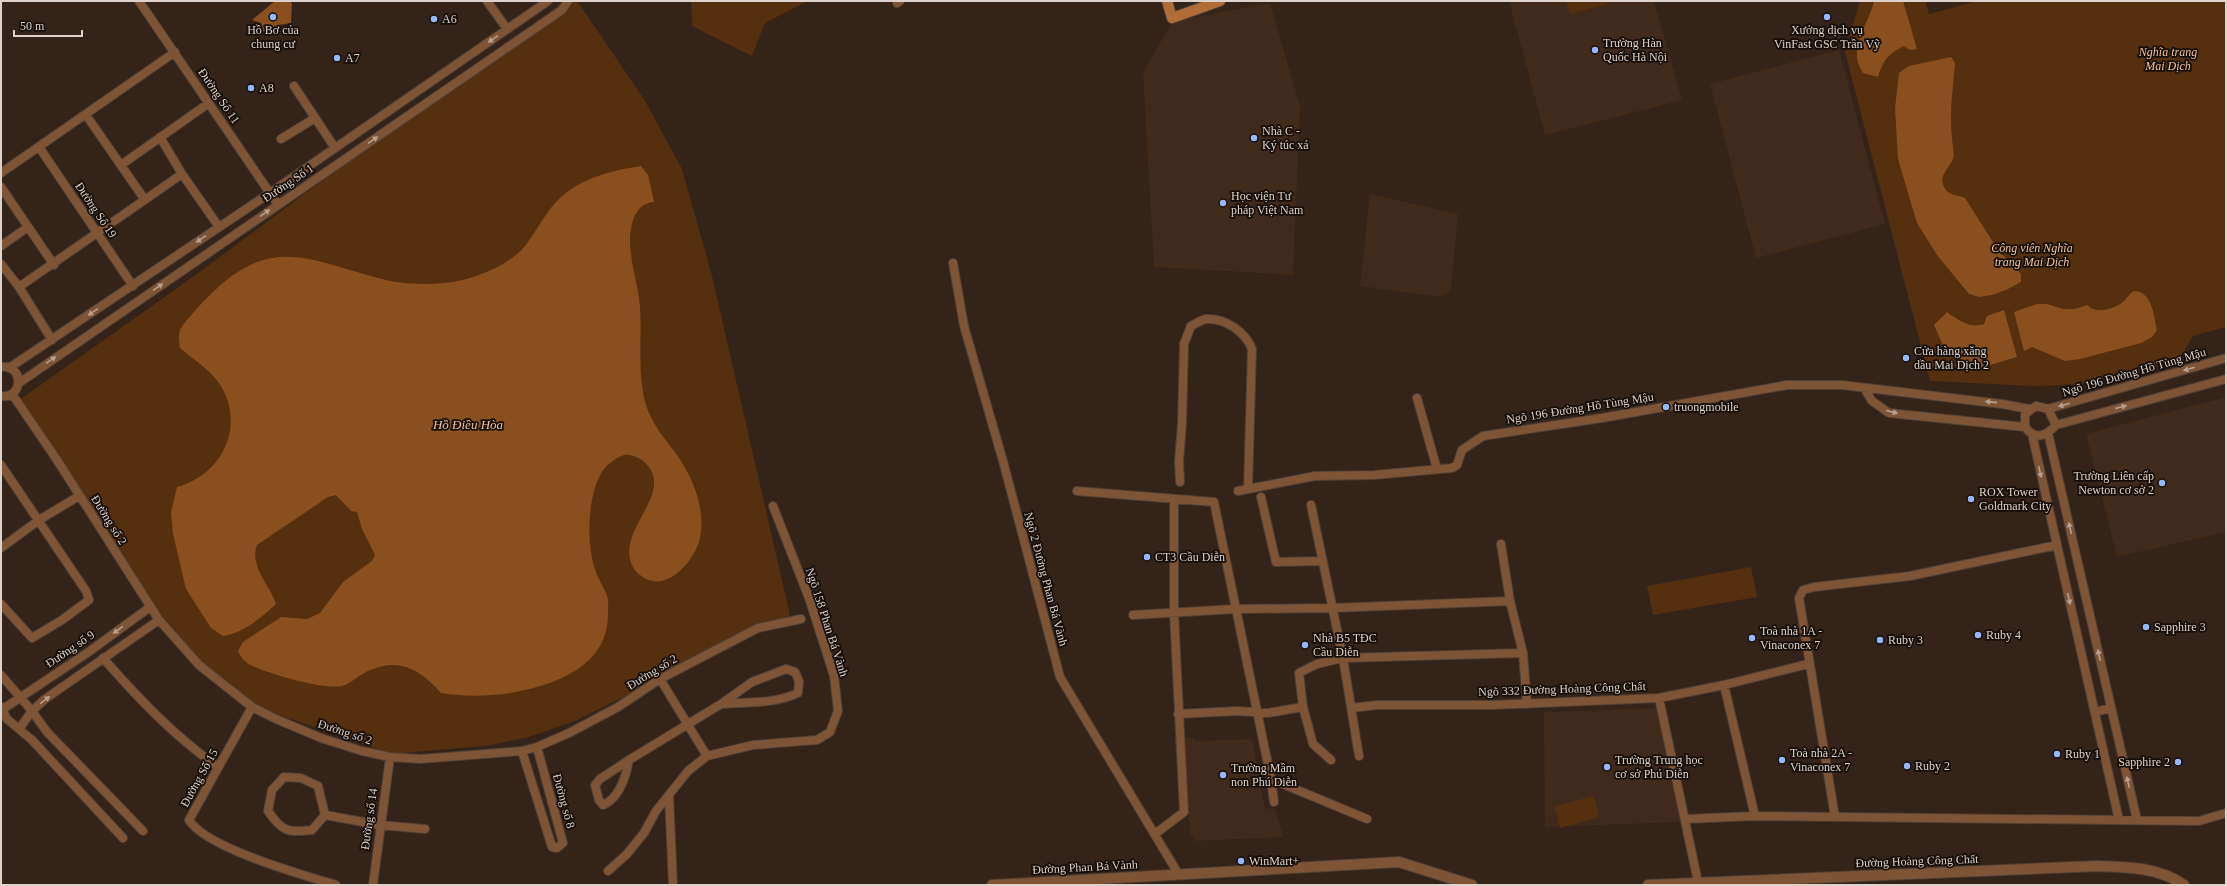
<svg xmlns="http://www.w3.org/2000/svg" width="2227" height="886" font-family="Georgia,serif">
  <rect width="100%" height="100%" fill="#332318"/>
  <path fill="#402a1b" d="M1509 1H1654L1682 100 1545 135Z
    M1270 3 1300 106 1293 275 1154 267 1143 72 1173 21Z
    M1839 50 1885 224 1756 258 1710 84Z
    M1370 194 1458 214 1451 291 1440 297 1360 286Z
    M2226 397V532L2117 557 2086 434Z
    M1657 708 1681 822 1545 827 1544 712Z
    M1185 738H1194L1195 741 1252 739 1265 808 1275 809 1283 837 1195 841V837L1190 836Z"/>
  <path fill="#562f0e" d="M564 1H577L586 14 644 99 682 169 712 276 790 615 577 720 529 737 485 746 392 754 253 706 201 664 151 606 18 401 201 271Z
    M691 1H808L765 23 752 56 692 26Z
    M1566 1H1607L1608 4 1570 14Z
    M1860 1H1925L1929 14 1977 1H2226V327L2193 336 2178 361 2083 384 2036 386 1930 381 1845 52Z
    M1751 567 1757 597 1653 615 1647 586Z
    M1594 796 1599 817 1560 828 1554 806Z"/>
  <path fill="#8a4f1e" d="M275 1H290L292 4 291 23 278 25C274 31 271 34 264 33L261 23 252 20Z
    M1874 1H1903L1917 49 1910 50 1904 46C1889 53 1883 60 1878 77L1863 73C1846 48 1869 25 1874 1Z
    M1951 57 1955 63C1953 88 1949 113 1952 138 1952 144 1955 154 1953 159 1949 169 1936 177 1946 190 1951 196 1959 195 1965 198L2000 253 2010 261 2021 274V282L2006 290 1992 295 1979 297 1969 294 1937 255 1917 223 1898 159 1895 108 1899 73 1909 66Z
    M641 166 648 175 654 202C643 203 637 209 633 220 624 247 638 280 640 307 642 340 637 374 646 405 652 424 665 439 677 455 693 478 706 509 700 538 695 561 665 596 640 575 635 571 631 565 630 559 622 524 678 489 642 460 637 457 630 454 624 455 617 457 608 464 604 469 587 492 586 543 595 569 598 579 604 587 607 596 609 603 608 609 608 616 607 651 583 670 552 682 517 695 478 699 441 693 420 669 398 656 366 672 358 676 350 684 342 686 323 690 264 673 247 663 243 660 240 656 238 651L243 642 281 617 307 619 320 613 343 582 372 561 375 555 362 529 357 512 351 511 336 495 328 497 257 545C249 566 270 585 276 604 261 618 243 633 223 636L211 628 186 589 173 534 171 512 177 487C222 475 247 425 219 383 209 369 193 359 180 348 179 342 178 336 180 330 184 322 200 305 207 298 269 234 306 259 378 278 399 284 423 285 444 283 470 281 509 266 525 246 536 232 544 215 556 202 579 178 610 171 641 166Z
    M2134 291C2152 291 2154 316 2157 330L2152 337 2141 343 2080 359 2065 361 2032 347 2024 351 2014 312 2037 304H2047L2063 309H2074L2088 305C2094 315 2115 309 2123 302 2127 298 2129 294 2134 291Z
    M2004 310 2017 357 1973 370 1945 350 1934 325 1947 312C1958 320 1970 329 1984 324L1987 316Z"/>
  <g fill="none" stroke-linecap="round" stroke-linejoin="round">
    <defs>
      <path id="minor" d="M139 1 278 205
        M487 1 507 29
        M897 3 900 1
        M294 86 335 148
        M86 115 145 200
        M160 137 182 174 219 227
        M281 139 315 118
        M39 147 133 286
        M121 165 209 103
        M1 173 175 52
        M1 187 54 265
        M1 246 28 227
        M953 263 964 326 1003 461 1060 677 1179 875
        M1 264 19 287 52 340
        M19 287 182 174
        M1 367C24 364 24 399 1 396
        M9 368 270 193 548 1
        M19 383 562 10 568 1
        M1864 388 1872 401 1889 413 2025 427
        M12 394 57 460 159 620 199 665 252 707 276 719 321 738 362 751 390 757 420 759 522 751 537 747 569 733 618 707 660 679 758 628 801 619
        M1417 398 1437 469
        M2036 406 2048 409 2056 425C2046 436 2035 441 2025 427V414Z
        M2048 409 2226 358
        M2056 425 2226 379
        M2048 433 2137 820
        M2032 434 2119 820
        M1 465 86 591 89 600 62 620 32 638 1 604
        M1180 482 1179 461 1182 424 1184 344 1191 326C1195 324 1201 320 1206 319 1226 318 1245 332 1252 349L1248 489
        M1077 491 1214 502 1271 779 1274 802
        M1238 491 1315 476 1374 475 1452 468 1457 465 1462 450 1483 436 1602 418 1787 385H1842L2002 404 2029 409
        M1261 497 1276 562 1323 561
        M1311 505 1343 658 1359 756
        M1501 544 1510 601 1523 653 1527 704
        M1 548 39 520 79 496
        M1133 615 1235 609 1333 608 1510 601
        M103 658C138 698 174 736 218 767
        M1 675 32 711 47 732 143 831
        M660 679 707 756
        M1724 685 1755 816
        M1659 698 1698 882
        M1 707 7 719 32 740 123 838
        M252 707 189 820C206 848 303 875 336 885
        M1351 708 1377 705H1492L1659 698 1724 685 1808 664
        M3 709 90 651 150 607
        M2095 712 2111 708
        M1178 714 1237 711 1268 713 1303 707
        M19 729 32 711 45 699 159 620
        M522 751 552 847 557 848 563 843 537 747
        M629 760C626 776 620 798 603 805L599 800 595 785 600 779 629 760 721 704 752 682 786 669 795 672 799 681 798 693C775 704 746 702 721 704
        M1331 760 1313 744 1303 707 1299 673 1317 664 1343 658 1523 653
        M284 777 301 778 318 786 325 815 312 830C289 833 282 832 268 811L272 790Z
        M1271 779 1367 819
        M669 796 673 885
        M325 815 380 825 425 829
        M1835 817 1799 598 1803 590 1814 587 1910 576 2057 545
        M1685 819 1755 816 2199 821 2226 813
        M1155 834 1184 812 1174 613V499
        M608 871 627 854 644 833 656 811 688 771 707 756 753 745 817 740 830 732 838 711 834 676 809 598 773 506
        M373 885 390 757"/>
      <path id="tertiary" d="M992 885 1399 862 1472 885
        M1648 885 2097 866C2127 867 2158 867 2184 885"/>
      <path id="secondary" d="M1167 1 1172 18 1220 1"/>
    </defs>
    <use href="#minor" stroke="#4e3f35" stroke-width="10"/>
    <use href="#tertiary" stroke="#4e3f35" stroke-width="12"/>
    <use href="#secondary" stroke="#4e3f35" stroke-width="12"/>
    <use href="#minor" stroke="#7f5435" stroke-width="8"/>
    <use href="#tertiary" stroke="#7f5435" stroke-width="10"/>
    <use href="#secondary" stroke="#b06d38" stroke-width="10"/>
  </g>
  <defs><path id="oneway-solid" d="M-6-.8H1V-3.2L6.5 0L1 3.2V.8H-6Z"/></defs>
  <g fill="#b8a090">
    <use href="#oneway-solid" transform="translate(493 39) rotate(146)"/>
    <use href="#oneway-solid" transform="translate(373 140) rotate(-34)"/>
    <use href="#oneway-solid" transform="translate(265 213) rotate(-35)"/>
    <use href="#oneway-solid" transform="translate(201 239) rotate(146)"/>
    <use href="#oneway-solid" transform="translate(158 287) rotate(-34)"/>
    <use href="#oneway-solid" transform="translate(93 312) rotate(146)"/>
    <use href="#oneway-solid" transform="translate(51 360) rotate(-34)"/>
    <use href="#oneway-solid" transform="translate(2189 369) rotate(164)"/>
    <use href="#oneway-solid" transform="translate(1991 402) rotate(-174)"/>
    <use href="#oneway-solid" transform="translate(2064 405) rotate(164)"/>
    <use href="#oneway-solid" transform="translate(2121 407) rotate(-15)"/>
    <use href="#oneway-solid" transform="translate(1892 412) rotate(14)"/>
    <use href="#oneway-solid" transform="translate(2040 472) rotate(77)"/>
    <use href="#oneway-solid" transform="translate(2070 528) rotate(-103)"/>
    <use href="#oneway-solid" transform="translate(2069 599) rotate(77)"/>
    <use href="#oneway-solid" transform="translate(118 630) rotate(144)"/>
    <use href="#oneway-solid" transform="translate(2099 655) rotate(-103)"/>
    <use href="#oneway-solid" transform="translate(45 700) rotate(-38)"/>
    <use href="#oneway-solid" transform="translate(2128 782) rotate(-103)"/>
  </g>
  <g fill="#98b6fd" stroke="#150e09" stroke-width="1.5">
    <circle cx="273" cy="17" r="4"/>
    <circle cx="1827" cy="17" r="4"/>
    <circle cx="434" cy="19" r="4"/>
    <circle cx="1595" cy="50" r="4"/>
    <circle cx="337" cy="58" r="4"/>
    <circle cx="251" cy="88" r="4"/>
    <circle cx="1254" cy="138" r="4"/>
    <circle cx="1223" cy="203" r="4"/>
    <circle cx="1906" cy="358" r="4"/>
    <circle cx="1666" cy="407" r="4"/>
    <circle cx="2162" cy="483" r="4"/>
    <circle cx="1971" cy="499" r="4"/>
    <circle cx="1147" cy="557" r="4"/>
    <circle cx="2146" cy="627" r="4"/>
    <circle cx="1978" cy="635" r="4"/>
    <circle cx="1752" cy="638" r="4"/>
    <circle cx="1880" cy="640" r="4"/>
    <circle cx="1305" cy="645" r="4"/>
    <circle cx="2057" cy="754" r="4"/>
    <circle cx="1782" cy="760" r="4"/>
    <circle cx="2178" cy="762" r="4"/>
    <circle cx="1907" cy="766" r="4"/>
    <circle cx="1607" cy="767" r="4"/>
    <circle cx="1223" cy="775" r="4"/>
    <circle cx="1241" cy="861" r="4"/>
  </g>
  <g text-anchor="middle" stroke-width="3.5" stroke-linejoin="round" paint-order="stroke">
    <g font-size="12" fill="#ded3cc" stroke="#150e09" text-anchor="start">
      <text x="442" y="23">A6</text>
      <text x="273" y="34" text-anchor="middle">Hồ Bơ của<tspan x="273" dy="14">chung cư</tspan></text>
      <text x="1827" y="34" text-anchor="middle">Xưởng dịch vụ<tspan x="1827" dy="14">VinFast GSC Trần Vỹ</tspan></text>
      <text x="1603" y="47">Trường Hàn<tspan x="1603" dy="14">Quốc Hà Nội</tspan></text>
      <text x="345" y="62">A7</text>
      <text x="259" y="92">A8</text>
      <text x="1262" y="135">Nhà C -<tspan x="1262" dy="14">Ký túc xá</tspan></text>
      <text x="1231" y="200">Học viện Tư<tspan x="1231" dy="14">pháp Việt Nam</tspan></text>
      <text x="1914" y="355">Cửa hàng xăng<tspan x="1914" dy="14">dầu Mai Dịch 2</tspan></text>
      <text x="1674" y="411">truongmobile</text>
      <text x="2154" y="480" text-anchor="end">Trường Liên cấp<tspan x="2154" dy="14">Newton cơ sở 2</tspan></text>
      <text x="1979" y="496">ROX Tower<tspan x="1979" dy="14">Goldmark City</tspan></text>
      <text x="1155" y="561">CT3 Cầu Diễn</text>
      <text x="2154" y="631">Sapphire 3</text>
      <text x="1760" y="635">Toà nhà 1A -<tspan x="1760" dy="14">Vinaconex 7</tspan></text>
      <text x="1986" y="639">Ruby 4</text>
      <text x="1313" y="642">Nhà B5 TĐC<tspan x="1313" dy="14">Cầu Diễn</tspan></text>
      <text x="1888" y="644">Ruby 3</text>
      <text x="1790" y="757">Toà nhà 2A -<tspan x="1790" dy="14">Vinaconex 7</tspan></text>
      <text x="2065" y="758">Ruby 1</text>
      <text x="1615" y="764">Trường Trung học<tspan x="1615" dy="14">cơ sở Phú Diễn</tspan></text>
      <text x="2170" y="766" text-anchor="end">Sapphire 2</text>
      <text x="1915" y="770">Ruby 2</text>
      <text x="1231" y="772">Trường Mầm<tspan x="1231" dy="14">non Phú Diễn</tspan></text>
      <text x="1249" y="865">WinMart+</text>
    </g>
    <g font-size="12" font-style="italic" fill="#f6c19c" stroke="#150e09">
      <text x="2168" y="56">Nghĩa trang<tspan x="2168" dy="14">Mai Dịch</tspan></text>
      <text x="2032" y="252">Công viên Nghĩa<tspan x="2032" dy="14">trang Mai Dịch</tspan></text>
    </g>
    <g font-size="12" fill="#ded3cc" stroke="#150e09">
      <text transform="translate(219 96) rotate(56)" y="4">Đường Số 11</text>
      <text transform="translate(288 183) rotate(-34)" y="4">Đường Số 1</text>
      <text transform="translate(96 210) rotate(56)" y="4">Đường Số 19</text>
      <text transform="translate(2134 372) rotate(-16)" y="4">Ngõ 196 Đường Hồ Tùng Mậu</text>
      <text transform="translate(1580 408) rotate(-9)" y="4">Ngõ 196 Đường Hồ Tùng Mậu</text>
      <text transform="translate(109 520) rotate(58)" y="4">Đường số 2</text>
      <text transform="translate(1046 579) rotate(75)" y="4">Ngõ 2 Đường Phan Bá Vành</text>
      <text transform="translate(827 622) rotate(72)" y="4">Ngõ 158 Phan Bá Vành</text>
      <text transform="translate(70 649) rotate(-34)" y="4">Đường số 9</text>
      <text transform="translate(652 672) rotate(-31)" y="4">Đường số 2</text>
      <text transform="translate(1562 689) rotate(-2)" y="4">Ngõ 332 Đường Hoàng Công Chất</text>
      <text transform="translate(345 732) rotate(18)" y="4">Đường số 2</text>
      <text transform="translate(199 778) rotate(-61)" y="4">Đường Số 15</text>
      <text transform="translate(564 801) rotate(75)" y="4">Đường số 8</text>
      <text transform="translate(369 819) rotate(-82)" y="4">Đường số 14</text>
      <text transform="translate(1917 861) rotate(-2)" y="4">Đường Hoàng Công Chất</text>
      <text transform="translate(1085 867) rotate(-3)" y="4">Đường Phan Bá Vành</text>
    </g>
    <g font-size="13" font-style="italic" fill="#f5c19c" stroke="#150e09">
      <text x="468" y="429">Hồ Điều Hòa</text>
    </g>
  </g>
  <rect width="2227" height="886" fill="none" stroke="#ded3cc" stroke-width="4"/>
  <path d="M14 30v6h68v-6" fill="none" stroke="#ded3cc" stroke-width="2"/>
  <text x="20" y="30" font-size="12" fill="#ded3cc" stroke="#150e09" stroke-width="3" paint-order="stroke">50 m</text>
</svg>
